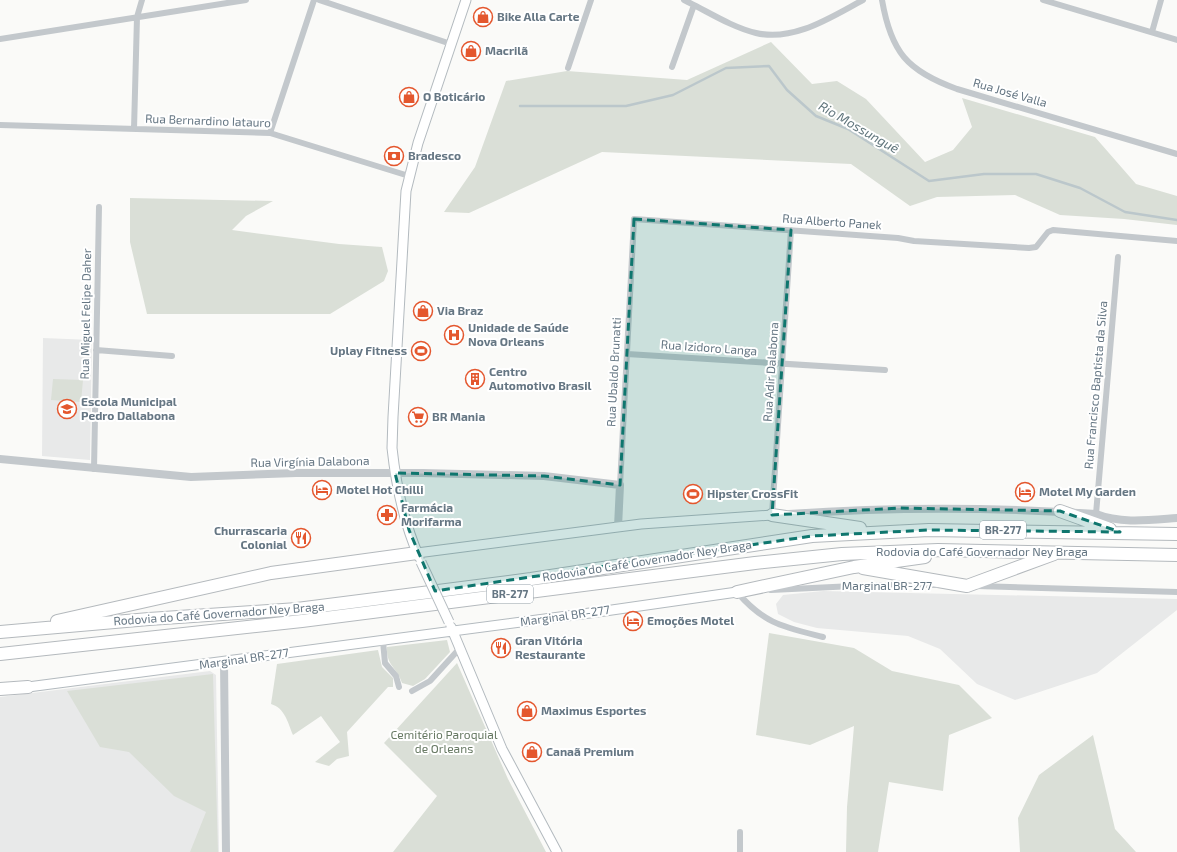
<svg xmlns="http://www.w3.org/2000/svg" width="1177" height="852" font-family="'Exo 2',sans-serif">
  <rect width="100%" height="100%" fill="#fafaf8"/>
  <path fill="#e8e9e9" d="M43 338 92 340 90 460 42 456Z
    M823 591 1177 599V610L1097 673 1015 700 977 684 940 649 908 636 817 628 794 622 778 614 776 604 783 595Z
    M210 671 216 675 219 852H0V697Z"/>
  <path fill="#dadfd7" d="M771 42 812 84 837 81 866 99 925 162 953 150 972 127 962 98 1095 137 1136 184 1177 196V225L1124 219 1060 215 1015 195 937 197 910 206 851 164 602 152 469 213 444 212 475 167 506 81 567 71 687 80Z
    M130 198 273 201 246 216 232 230 339 244 382 247 388 271 384 281 330 314H147L130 242Z
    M53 379 83 380 81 402 51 400Z
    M769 633 854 648 892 671 959 685 992 718 949 735 943 791 889 782 878 852H846L847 807 854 726 810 745 756 735Z
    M447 640 450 652 425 679 413 686 402 683C397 667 386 666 387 647Z
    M378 650 382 667 393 678V687H388L347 732 349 756 337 759 329 766 315 762 340 742 321 716 293 735C288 723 285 708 271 704L277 664Z
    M457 663 508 779 546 852H393L437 796 384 743Z
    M213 674 218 852H190L206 812 174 796 129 752 100 747 67 691Z
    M1093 735 1115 829 1136 852H1020L1018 818 1039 775Z"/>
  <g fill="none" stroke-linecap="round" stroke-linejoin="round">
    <path stroke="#bbc7cb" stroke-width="2.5" d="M520 106H626L673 95 726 68 769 66 787 90 816 116 848 129 929 181 984 174H1036L1080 188 1125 212 1177 220"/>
    <defs>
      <path id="secondary" d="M417 553 641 524 772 515
        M419 557C404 523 396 485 392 448L393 417 406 191 418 143 466 0
        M451 627 502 749 557 852
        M28 687 605 611 737 592"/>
      <path id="motorway" d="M1060 511 1110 529
        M772 515 860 528
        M863 568 967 586 1054 554
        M737 592 854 567 925 557
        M57 621 271 573 417 553
        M0 632 149 619 297 609 531 579 812 536 929 530 1177 534
        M0 654 302 621 755 563 842 554 938 550 1177 555
        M0 689 28 687"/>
    </defs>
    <use href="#secondary" stroke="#b3babf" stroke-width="11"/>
    <use href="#motorway" stroke="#b4b9bd" stroke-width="14"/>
    <path stroke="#c3c8cc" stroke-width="6" d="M319 0 451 44
      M684 0C707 11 731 27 756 33 794 42 831 17 863 0
      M882 0C891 52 907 71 957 89L1177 154
      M1043 0 1177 40
      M1152 32 1161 0
      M0 39 246 0
      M672 67 694 5
      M568 68 591 0
      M0 125 270 133 409 176
      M134 129 137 17 142 0
      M270 133 314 0
      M96 350 172 356
      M627 354 885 370
      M94 469 99 207
      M620 485 634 219 898 238 914 241 1029 248 1036 247 1048 232 1053 230 1177 241
      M1096 514 1118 257
      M772 515 791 230
      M977 586 1177 592
      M771 590 874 585H936
      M737 592C764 624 784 627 823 637
      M383 641 385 663 396 676 399 687
      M412 691 430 681 460 648
      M740 852V832"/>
    <path stroke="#c3c8cc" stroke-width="8" d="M0 459 191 477 296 473H423L544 476 620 485 618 527
      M789 514C891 507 994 507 1096 514 1121 524 1150 520 1177 518
      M224 661 226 852"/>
    <use href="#secondary" stroke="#fff" stroke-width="9"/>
    <use href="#motorway" stroke="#fff" stroke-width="12"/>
    <defs>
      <path id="secondary-bridge" d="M421 562 449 622"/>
    </defs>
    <use href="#secondary-bridge" stroke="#b3babf" stroke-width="11" stroke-linecap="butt"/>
    <use href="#secondary-bridge" stroke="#fff" stroke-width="9"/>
  </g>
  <path fill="#0f766e" fill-opacity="0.2" stroke="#0f766e" stroke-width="3" stroke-dasharray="8 5" stroke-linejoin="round" d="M634 219 791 230 772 515 900 508 1060 511 1120 532 929 530 812 536 435 591 409 530 395 473 544 476 620 485Z"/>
  <defs>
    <symbol id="shop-ring" viewBox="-11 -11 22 22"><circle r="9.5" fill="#fff" stroke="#e4572e" stroke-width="1.5"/><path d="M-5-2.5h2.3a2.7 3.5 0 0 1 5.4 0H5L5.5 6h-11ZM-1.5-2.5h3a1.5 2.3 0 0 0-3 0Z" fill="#e4572e"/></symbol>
    <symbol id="bank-ring" viewBox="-11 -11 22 22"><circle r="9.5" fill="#fff" stroke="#e4572e" stroke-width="1.5"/><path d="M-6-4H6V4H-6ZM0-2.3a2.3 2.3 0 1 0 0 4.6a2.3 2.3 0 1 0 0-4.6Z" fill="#e4572e"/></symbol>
    <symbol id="hospital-ring" viewBox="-11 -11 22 22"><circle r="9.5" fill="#fff" stroke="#e4572e" stroke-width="1.5"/><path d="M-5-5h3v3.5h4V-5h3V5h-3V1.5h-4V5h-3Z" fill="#e4572e"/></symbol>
    <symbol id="stadium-ring" viewBox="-11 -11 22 22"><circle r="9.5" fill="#fff" stroke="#e4572e" stroke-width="1.5"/><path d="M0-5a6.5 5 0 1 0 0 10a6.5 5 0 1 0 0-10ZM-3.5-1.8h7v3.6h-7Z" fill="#e4572e"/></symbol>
    <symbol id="building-ring" viewBox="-11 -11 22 22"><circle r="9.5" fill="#fff" stroke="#e4572e" stroke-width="1.5"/><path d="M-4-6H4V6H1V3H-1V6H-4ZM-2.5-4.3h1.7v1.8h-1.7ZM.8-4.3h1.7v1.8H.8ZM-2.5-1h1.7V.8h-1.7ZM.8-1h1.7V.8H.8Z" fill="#e4572e"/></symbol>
    <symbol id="school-ring" viewBox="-11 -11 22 22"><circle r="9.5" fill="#fff" stroke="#e4572e" stroke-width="1.5"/><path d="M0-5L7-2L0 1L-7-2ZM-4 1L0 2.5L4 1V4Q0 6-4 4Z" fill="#e4572e"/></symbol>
    <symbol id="supermarket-ring" viewBox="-11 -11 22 22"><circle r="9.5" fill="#fff" stroke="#e4572e" stroke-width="1.5"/><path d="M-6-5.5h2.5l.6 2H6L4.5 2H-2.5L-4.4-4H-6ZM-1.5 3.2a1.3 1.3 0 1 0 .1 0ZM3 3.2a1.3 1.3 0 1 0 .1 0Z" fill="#e4572e"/></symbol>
    <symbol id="hotel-ring" viewBox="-11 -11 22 22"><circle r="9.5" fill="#fff" stroke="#e4572e" stroke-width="1.5"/><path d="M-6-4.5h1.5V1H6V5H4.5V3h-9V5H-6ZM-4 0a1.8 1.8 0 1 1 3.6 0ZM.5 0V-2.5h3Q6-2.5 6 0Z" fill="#e4572e"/></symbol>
    <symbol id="pharmacy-ring" viewBox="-11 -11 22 22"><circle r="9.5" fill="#fff" stroke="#e4572e" stroke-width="1.5"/><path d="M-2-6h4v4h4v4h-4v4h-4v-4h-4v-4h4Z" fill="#e4572e"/></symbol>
    <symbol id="restaurant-ring" viewBox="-11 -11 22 22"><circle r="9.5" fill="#fff" stroke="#e4572e" stroke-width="1.5"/><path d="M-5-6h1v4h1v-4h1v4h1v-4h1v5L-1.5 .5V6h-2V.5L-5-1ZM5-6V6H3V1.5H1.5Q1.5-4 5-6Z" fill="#e4572e"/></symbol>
  </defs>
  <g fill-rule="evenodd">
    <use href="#shop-ring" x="472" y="6" width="22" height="22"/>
    <use href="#shop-ring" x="460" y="40" width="22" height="22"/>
    <use href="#shop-ring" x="398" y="86" width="22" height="22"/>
    <use href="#bank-ring" x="383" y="145" width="22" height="22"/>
    <use href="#shop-ring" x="412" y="300" width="22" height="22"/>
    <use href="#hospital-ring" x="443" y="324" width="22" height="22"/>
    <use href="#stadium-ring" x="410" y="340" width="22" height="22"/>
    <use href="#building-ring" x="464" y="368" width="22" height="22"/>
    <use href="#school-ring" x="56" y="398" width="22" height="22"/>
    <use href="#supermarket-ring" x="407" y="406" width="22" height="22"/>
    <use href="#hotel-ring" x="311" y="479" width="22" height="22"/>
    <use href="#hotel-ring" x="1014" y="481" width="22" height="22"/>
    <use href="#stadium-ring" x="682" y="483" width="22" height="22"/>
    <use href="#pharmacy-ring" x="376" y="504" width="22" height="22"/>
    <use href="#restaurant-ring" x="290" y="527" width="22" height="22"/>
    <use href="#hotel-ring" x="622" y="610" width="22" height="22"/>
    <use href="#restaurant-ring" x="490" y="637" width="22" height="22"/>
    <use href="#shop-ring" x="516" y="700" width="22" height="22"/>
    <use href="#shop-ring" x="521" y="741" width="22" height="22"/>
  </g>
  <g text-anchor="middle" stroke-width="4" stroke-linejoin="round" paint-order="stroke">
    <g fill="#fff" stroke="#939fa8" stroke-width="1">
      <rect x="980" y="521" width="46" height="18" rx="3"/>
      <rect x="487" y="585" width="46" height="18" rx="3"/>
    </g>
    <g font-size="11" font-weight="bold" fill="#657683">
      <text x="1003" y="534">BR-277</text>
      <text x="510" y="598">BR-277</text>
    </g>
    <g font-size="12" font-weight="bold" fill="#657683" stroke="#fff" text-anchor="start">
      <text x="497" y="21">Bike Alla Carte</text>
      <text x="485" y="55">Macrilã</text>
      <text x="423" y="101">O Boticário</text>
      <text x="408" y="160">Bradesco</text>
      <text x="437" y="315">Via Braz</text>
      <text x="468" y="332">Unidade de Saúde<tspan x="468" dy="14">Nova Orleans</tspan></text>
      <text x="407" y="355" text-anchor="end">Uplay Fitness</text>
      <text x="489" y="376">Centro<tspan x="489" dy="14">Automotivo Brasil</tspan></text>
      <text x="81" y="406">Escola Municipal<tspan x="81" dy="14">Pedro Dallabona</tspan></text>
      <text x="432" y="421">BR Mania</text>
      <text x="336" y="494">Motel Hot Chilli</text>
      <text x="1039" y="496">Motel My Garden</text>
      <text x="707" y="498">Hipster CrossFit</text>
      <text x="401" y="512">Farmácia<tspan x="401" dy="14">Morifarma</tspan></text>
      <text x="287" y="535" text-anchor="end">Churrascaria<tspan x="287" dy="14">Colonial</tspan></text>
      <text x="647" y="625">Emoções Motel</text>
      <text x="515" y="645">Gran Vitória<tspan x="515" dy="14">Restaurante</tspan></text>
      <text x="541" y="715">Maximus Esportes</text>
      <text x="546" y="756">Canaã Premium</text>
    </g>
    <g font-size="12" fill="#657683" stroke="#fff">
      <text transform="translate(1010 93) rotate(16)" y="4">Rua José Valla</text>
      <text transform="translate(208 121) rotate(2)" y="4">Rua Bernardino Iatauro</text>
      <text transform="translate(832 222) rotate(4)" y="4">Rua Alberto Panek</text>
      <text transform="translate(86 314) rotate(-89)" y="4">Rua Miguel Felipe Daher</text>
      <text transform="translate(709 348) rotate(4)" y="4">Rua Izidoro Langa</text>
      <text transform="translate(614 372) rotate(-87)" y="4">Rua Ubaldo Brunatti</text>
      <text transform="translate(771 372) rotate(-86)" y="4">Rua Adir Dalabona</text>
      <text transform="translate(1096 385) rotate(-85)" y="4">Rua Francisco Baptista da Silva</text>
      <text transform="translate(310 462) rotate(-1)" y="4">Rua Virgínia Dalabona</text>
      <text x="982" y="556">Rodovia do Café Governador Ney Braga</text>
      <text transform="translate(647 561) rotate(-9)" y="4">Rodovia do Café Governador Ney Braga</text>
      <text x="887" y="590">Marginal BR-277</text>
      <text transform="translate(219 614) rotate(-4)" y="4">Rodovia do Café Governador Ney Braga</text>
      <text transform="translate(565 616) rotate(-8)" y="4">Marginal BR-277</text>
      <text transform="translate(244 659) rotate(-8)" y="4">Marginal BR-277</text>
    </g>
    <g font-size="12" fill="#687a64" stroke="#fff">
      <text x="444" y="739">Cemitério Paroquial<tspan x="444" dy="14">de Orleans</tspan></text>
    </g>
    <g font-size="13" font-style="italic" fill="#60757c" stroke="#fff">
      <text transform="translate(859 127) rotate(30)" y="5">Rio Mossunguê</text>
    </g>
  </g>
</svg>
